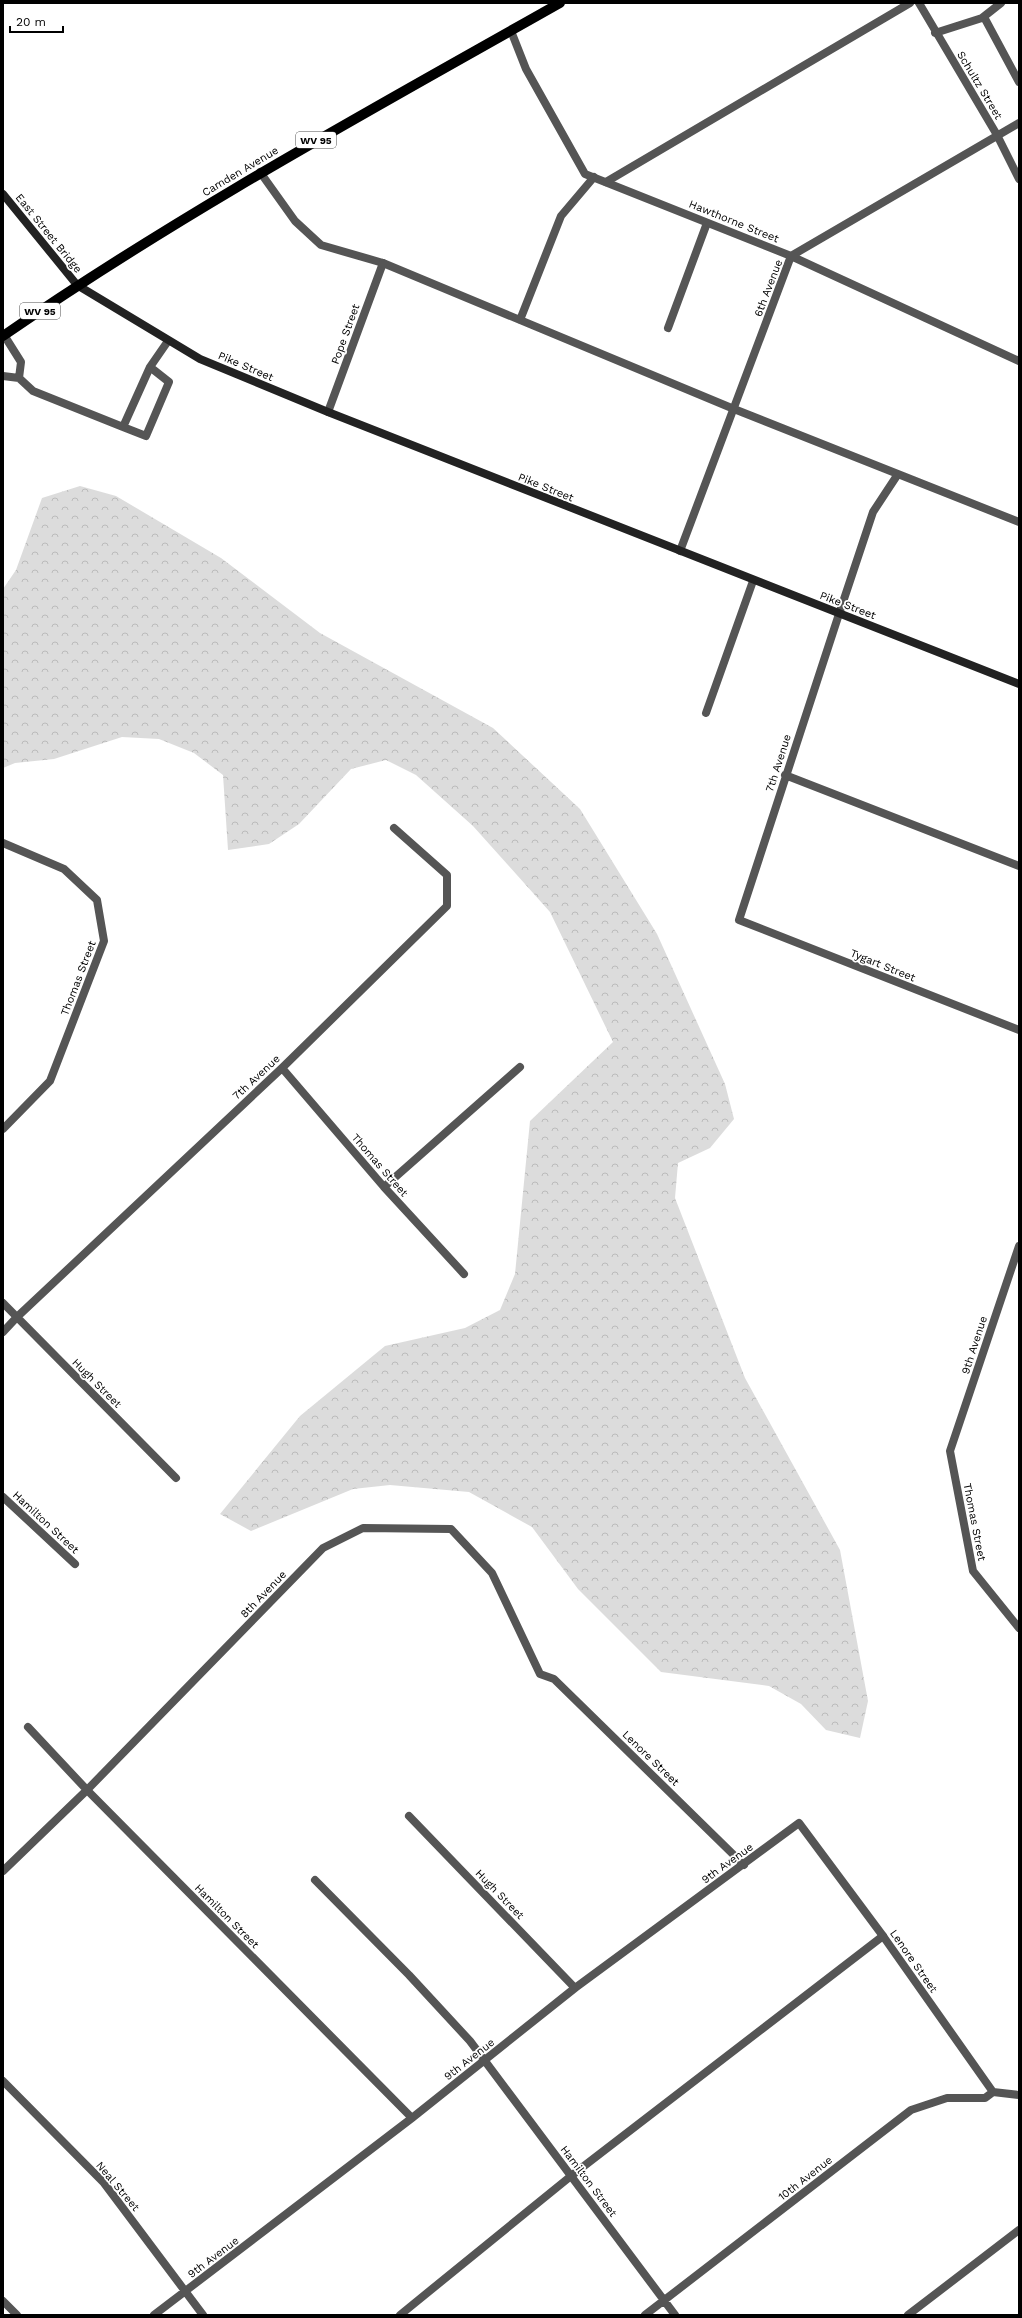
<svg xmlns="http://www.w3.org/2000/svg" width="1022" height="2318" font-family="'Work Sans',sans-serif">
  <defs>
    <pattern id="forest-crowns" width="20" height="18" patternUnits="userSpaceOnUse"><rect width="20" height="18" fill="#dcdcdc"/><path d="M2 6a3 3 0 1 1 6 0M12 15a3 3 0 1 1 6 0" fill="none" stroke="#bbb"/></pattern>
  </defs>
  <rect width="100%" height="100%" fill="#fff"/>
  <path fill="url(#forest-crowns)" d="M80 486 116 496 221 558 320 633 493 728 580 809 657 934 725 1084 734 1119 710 1148 678 1163 675 1198 745 1378 840 1550 868 1701 860 1738 826 1730 801 1704 769 1686 661 1672 578 1589 532 1527 469 1492 390 1485 353 1489 251 1531 220 1514 300 1416 385 1346 465 1328 500 1310 515 1274 530 1121 613 1042 550 912 473 826 416 775 386 760 351 769 299 824 269 844 228 850 223 775 194 753 159 739 122 737 54 759 15 763 3 768V589L16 570 42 498Z"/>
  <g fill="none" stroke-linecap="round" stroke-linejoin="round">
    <path stroke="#555" stroke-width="8" d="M984 17 1019 82
      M935 33 982 18 1001 3
      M260 172 295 221 321 245 383 263 734 409 1019 522
      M606 182 910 3
      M520 320 561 216 594 177
      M668 328 707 223
      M4 335 21 362 19 378
      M150 367 169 382 146 436 123 427 150 367 168 341
      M3 376 19 378 33 391 123 427
      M839 614 873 512 898 474
      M706 713 753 581
      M3 2301 17 2315
      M400 2315 571 2176 883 1936
      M908 2315 1019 2230"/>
    <path stroke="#555" stroke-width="8" d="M919 3 997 135 1019 179
      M511 31 526 69 585 174 791 256 1019 361
      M328 412 383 263
      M680 551 791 256 1019 123
      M839 614 739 920 1019 1030
      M785 775 1019 866
      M3 843 64 869 97 900 104 941 50 1081 3 1129
      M282 1068 384 1187 464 1274
      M384 1187 520 1067
      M1019 1246 950 1451 973 1571 1019 1628
      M3 1303 176 1478
      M3 1332 17 1317 282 1068 447 906V875L394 828
      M3 1497 75 1564
      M28 1727 87 1790 412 2118
      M409 1816 575 1988
      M3 1871 87 1790 323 1548 363 1528 451 1529 492 1573 540 1674 554 1679 744 1865
      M315 1880 409 1975 470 2041 675 2315
      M3 2081 104 2183 203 2315
      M154 2315 412 2118 575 1988 799 1823 883 1936 993 2092 1019 2095
      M645 2315 911 2110 947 2098H985L993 2092"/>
    <path stroke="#222" stroke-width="8" d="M3 194 77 285 200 359 328 412 1019 684"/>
    <path stroke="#000" stroke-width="10" d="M3 336C181 213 371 110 560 3"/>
  </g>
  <g text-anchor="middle" stroke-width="3.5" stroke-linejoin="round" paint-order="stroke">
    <g fill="#fff" stroke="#4c4c4c" stroke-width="1">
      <rect x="296" y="132" width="40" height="16" rx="3"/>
      <rect x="20" y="303" width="40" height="16" rx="3"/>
    </g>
    <g font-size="10" font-weight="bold" fill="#000">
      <text x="316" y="144">WV 95</text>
      <text x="40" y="315">WV 95</text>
    </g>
    <g font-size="11" fill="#000" stroke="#fff">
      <text transform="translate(980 85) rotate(59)" y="4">Schultz Street</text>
      <text transform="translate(240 171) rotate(-31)" y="4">Camden Avenue</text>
      <text transform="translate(734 221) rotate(22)" y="4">Hawthorne Street</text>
      <text transform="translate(49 233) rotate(51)" y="4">East Street Bridge</text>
      <text transform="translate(768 288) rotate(-69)" y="4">6th Avenue</text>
      <text transform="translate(345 334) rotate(-70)" y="4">Pope Street</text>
      <text transform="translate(246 366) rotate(23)" y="4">Pike Street</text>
      <text transform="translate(546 487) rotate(22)" y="4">Pike Street</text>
      <text transform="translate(848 605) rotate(21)" y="4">Pike Street</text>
      <text transform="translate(778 763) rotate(-72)" y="4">7th Avenue</text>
      <text transform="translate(883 965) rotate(22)" y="4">Tygart Street</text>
      <text transform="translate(78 978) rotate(-69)" y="4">Thomas Street</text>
      <text transform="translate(256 1077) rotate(-43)" y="4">7th Avenue</text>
      <text transform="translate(380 1165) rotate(49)" y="4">Thomas Street</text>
      <text transform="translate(974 1345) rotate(-72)" y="4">9th Avenue</text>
      <text transform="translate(97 1383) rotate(45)" y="4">Hugh Street</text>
      <text transform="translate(46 1522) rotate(43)" y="4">Hamilton Street</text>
      <text transform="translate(975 1522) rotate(79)" y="4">Thomas Street</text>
      <text transform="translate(263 1594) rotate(-46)" y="4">8th Avenue</text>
      <text transform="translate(651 1758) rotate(44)" y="4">Lenore Street</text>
      <text transform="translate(727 1863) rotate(-36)" y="4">9th Avenue</text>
      <text transform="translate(500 1894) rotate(46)" y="4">Hugh Street</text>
      <text transform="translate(227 1916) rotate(45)" y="4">Hamilton Street</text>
      <text transform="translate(914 1961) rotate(55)" y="4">Lenore Street</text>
      <text transform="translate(469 2059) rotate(-38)" y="4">9th Avenue</text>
      <text transform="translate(805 2178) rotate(-38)" y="4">10th Avenue</text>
      <text transform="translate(589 2181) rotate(53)" y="4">Hamilton Street</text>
      <text transform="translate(118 2186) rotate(50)" y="4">Neal Street</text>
      <text transform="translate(213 2257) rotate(-37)" y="4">9th Avenue</text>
    </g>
  </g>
  <rect width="1022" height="2318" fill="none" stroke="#000000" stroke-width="8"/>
  <path d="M10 26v6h53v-6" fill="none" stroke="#000000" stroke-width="2"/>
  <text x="16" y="26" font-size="12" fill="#000000" stroke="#ffffff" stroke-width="3" paint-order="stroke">20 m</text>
</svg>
